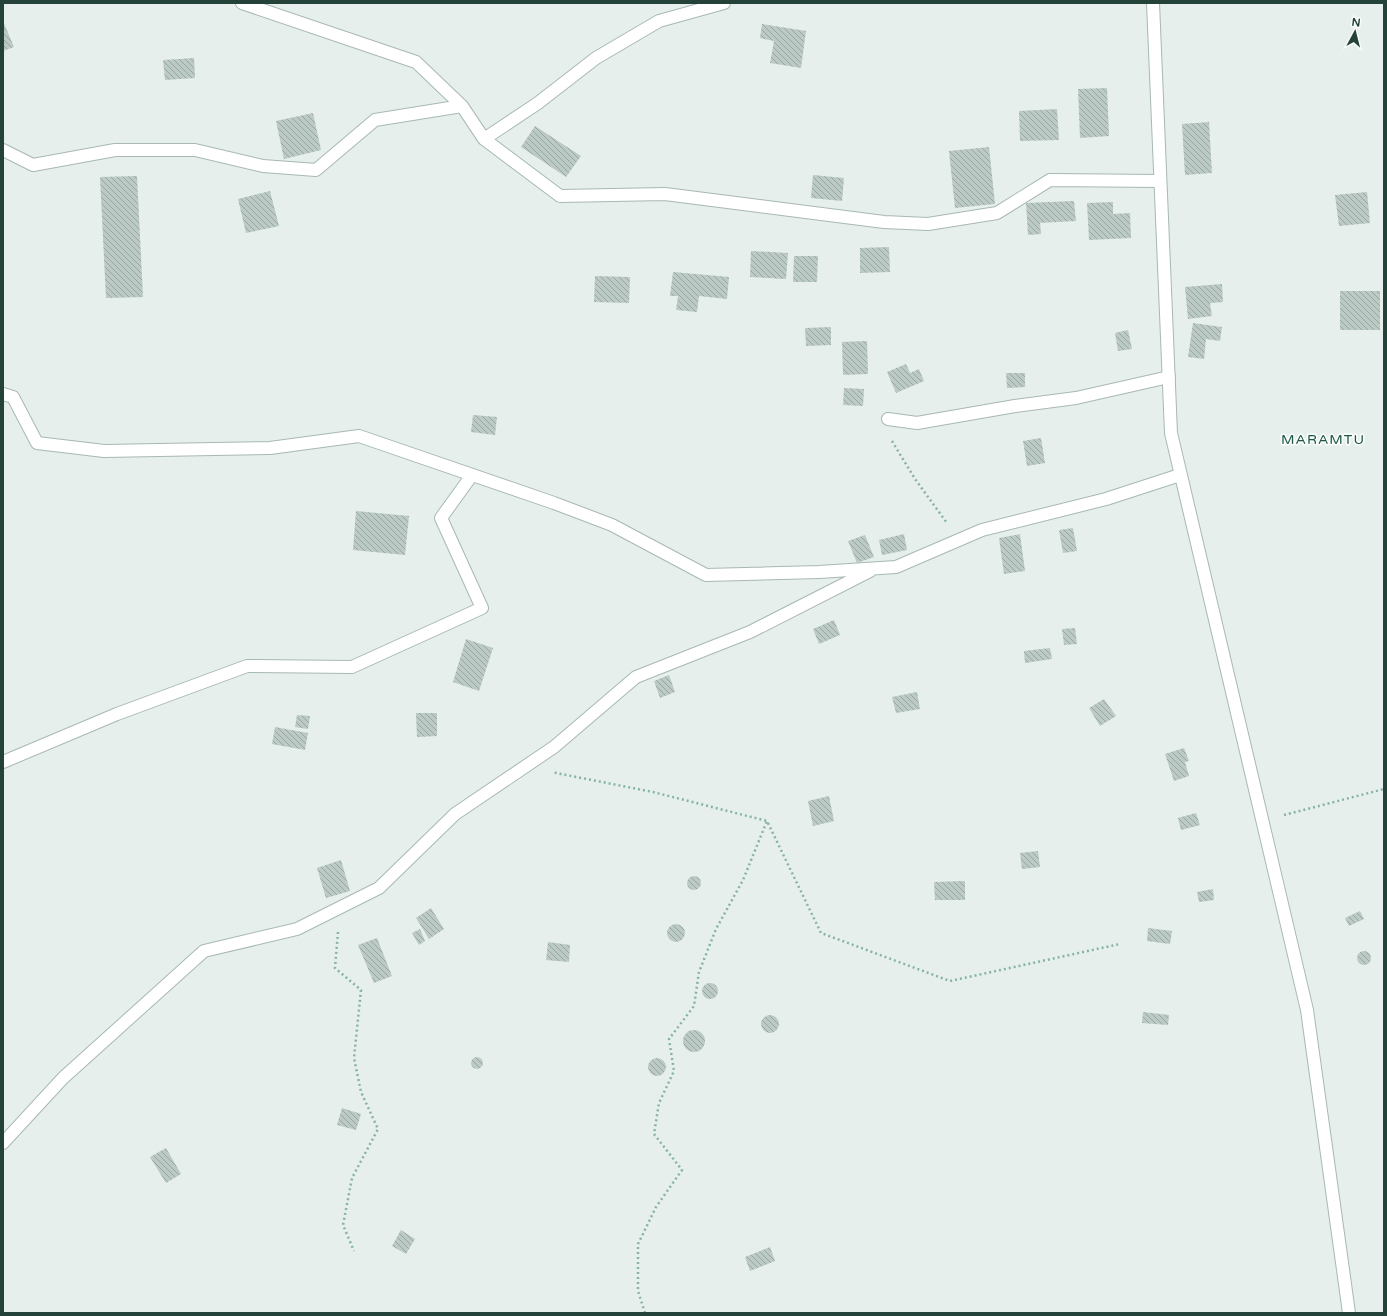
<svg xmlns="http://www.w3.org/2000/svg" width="1387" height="1316" font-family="'Varela Round',sans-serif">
  <defs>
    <pattern id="building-back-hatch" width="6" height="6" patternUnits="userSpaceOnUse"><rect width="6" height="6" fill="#bbcac4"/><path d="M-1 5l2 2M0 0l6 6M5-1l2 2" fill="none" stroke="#98a6a0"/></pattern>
  </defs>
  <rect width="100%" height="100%" fill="#e6efeb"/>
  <path fill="url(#building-back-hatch)" d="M3 21 14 47 3 51Z
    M762 24 806 31 801 68 770 63 774 41 760 38Z
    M194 58 195 78 165 80 163 60Z
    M1107 88 1109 136 1080 138 1078 89Z
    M1057 109 1059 140 1020 141 1019 111Z
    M313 113 321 150 284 159 276 121Z
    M1209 122 1212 173 1185 175 1182 124Z
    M535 126 581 156 566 177 521 147Z
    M989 147 995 204 955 208 949 151Z
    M813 175 844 178 842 201 811 198Z
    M137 176 143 297 106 298 100 177Z
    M270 191 279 226 246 233 238 199Z
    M1367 192 1370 223 1339 226 1335 195Z
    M1074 201 1076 221 1040 223 1041 234 1028 235 1026 203Z
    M1113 202V214L1130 213 1131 238 1089 240 1087 203Z
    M889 247 890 272 860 273V248Z
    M751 251 788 253 786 279 750 277Z
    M794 256H818L817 282H793Z
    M673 272 729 277 727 299 699 296 697 312 676 310 678 296H670Z
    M595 276 630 277 629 303 594 302Z
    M1222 284 1223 302 1210 303 1212 316 1188 319 1185 287Z
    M1340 291H1380V330H1340Z
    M1193 323 1222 327 1220 341 1206 339 1204 359 1188 357Z
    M831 327V345L806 346 805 328Z
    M1128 330 1132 349 1118 351 1115 333Z
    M867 341 868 374 843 375 842 342Z
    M906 364 910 373 919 369 924 381 896 393 887 372Z
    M1006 373H1025V387L1007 388Z
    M844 388 864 389 863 406 843 405Z
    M473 415 497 417 495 435 471 432Z
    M1041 438 1045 463 1027 466 1023 441Z
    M356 511 409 516 405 555 353 550Z
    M1073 528 1077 551 1063 553 1059 530Z
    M904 534 907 550 882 555 879 540Z
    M1020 534 1025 571 1004 574 999 538Z
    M865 535 874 557 857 563 848 541Z
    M834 620 840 635 819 644 813 629Z
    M1075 628 1077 644 1064 645 1062 629Z
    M466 639 493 648 479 691 453 682Z
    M1050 648 1052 659 1025 663 1024 651Z
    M669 675 675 692 660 698 654 681Z
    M917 692 920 709 896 713 892 697Z
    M1104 699 1116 716 1100 726 1089 708Z
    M416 713H437V736L417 737Z
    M297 715 310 716 308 729 295 727Z
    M275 727 308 733 305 750 272 744Z
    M1184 748 1189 761 1185 762 1189 776 1174 781 1165 754Z
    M829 796 834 821 813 826 808 801Z
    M1196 813 1200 825 1181 830 1178 818Z
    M1038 851 1040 867 1022 869 1020 853Z
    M341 860 350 891 326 898 317 868Z
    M687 883a7 7 0 1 1 14 0a7 7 0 1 1-14 0Z
    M965 881V900H935L934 882Z
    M1213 889 1214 900 1199 902 1197 892Z
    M431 908 444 929 429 939 416 918Z
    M1360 911 1364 919 1349 926 1345 918Z
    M667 933a9 9 0 1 1 18 0a9 9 0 1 1-18 0Z
    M1148 928 1172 931 1170 944 1147 941Z
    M420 929 425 941 419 945 412 933Z
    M377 938 392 976 374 983 358 945Z
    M548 942 570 945 569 962 546 960Z
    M1357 958a7 7 0 1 1 14 0a7 7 0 1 1-14 0Z
    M702 991a8 8 0 1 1 16 0a8 8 0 1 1-16 0Z
    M1143 1012 1169 1015 1168 1025 1142 1023Z
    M761 1024a9 9 0 1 1 18 0a9 9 0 1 1-18 0Z
    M683 1041a11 11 0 1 1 22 0a11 11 0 1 1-22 0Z
    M471 1063a6 6 0 1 1 12 0a6 6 0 1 1-12 0Z
    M648 1067a9 9 0 1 1 18 0a9 9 0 1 1-18 0Z
    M342 1108 361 1114 356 1130 337 1125Z
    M166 1148 181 1174 166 1183 150 1157Z
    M401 1230 415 1239 406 1254 392 1246Z
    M770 1247 775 1261 750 1271 745 1257Z"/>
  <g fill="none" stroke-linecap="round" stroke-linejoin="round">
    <defs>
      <path id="service" d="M888 419 917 423 1015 406 1076 398 1169 377"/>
      <path id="minor" d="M242 3 416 62 462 106 484 139 538 103 596 58 659 21 724 3
        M1153 3 1171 433 1307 1010 1349 1313
        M484 139 560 196 665 194 884 222 928 224 997 213 1050 180 1160 181
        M3 150 33 165 115 150H195L263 166 316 170 375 120 462 106
        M3 394 13 397 37 443 104 451 270 448 359 436 554 503 612 525 706 575 819 572 896 567 982 530 1106 499 1180 475
        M3 762 117 714 247 666 352 667 482 608 441 518 472 475
        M3 1143 63 1078 204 951 297 929 379 888 455 814 554 747 636 677 750 632 870 571"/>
    </defs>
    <use href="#service" stroke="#a8b8b2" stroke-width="14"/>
    <use href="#minor" stroke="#a8b8b2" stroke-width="14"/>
    <path stroke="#86b3a5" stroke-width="2.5" stroke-dasharray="2 3" stroke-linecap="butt" d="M892 441 915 479 947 523
      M555 772 556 773 653 792 767 821 821 933 950 981 1120 944
      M1284 815 1384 789
      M338 932 335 968 361 990 354 1058 361 1092 378 1129 352 1178 343 1225 354 1251
      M645 1313 638 1291V1244L656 1207 682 1170 654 1134 659 1103 674 1071 669 1039 694 1006 699 972 716 929 743 880 767 821"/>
    <use href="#service" stroke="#fff" stroke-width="12"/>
    <use href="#minor" stroke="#fff" stroke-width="12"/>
  </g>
  <g text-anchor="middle" stroke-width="3.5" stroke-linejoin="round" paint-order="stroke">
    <g font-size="14" letter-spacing="1" fill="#1f5548" stroke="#f7fbf9">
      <text x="1323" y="444">MARAMTU</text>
    </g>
  </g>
  <rect width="1387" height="1316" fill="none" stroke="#24423a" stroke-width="8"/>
  <g transform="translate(1355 32) rotate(7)" stroke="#f7fbf9" stroke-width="3" paint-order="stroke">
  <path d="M0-3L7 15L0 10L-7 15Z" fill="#24423a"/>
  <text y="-6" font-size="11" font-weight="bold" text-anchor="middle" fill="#24423a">N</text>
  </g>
</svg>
